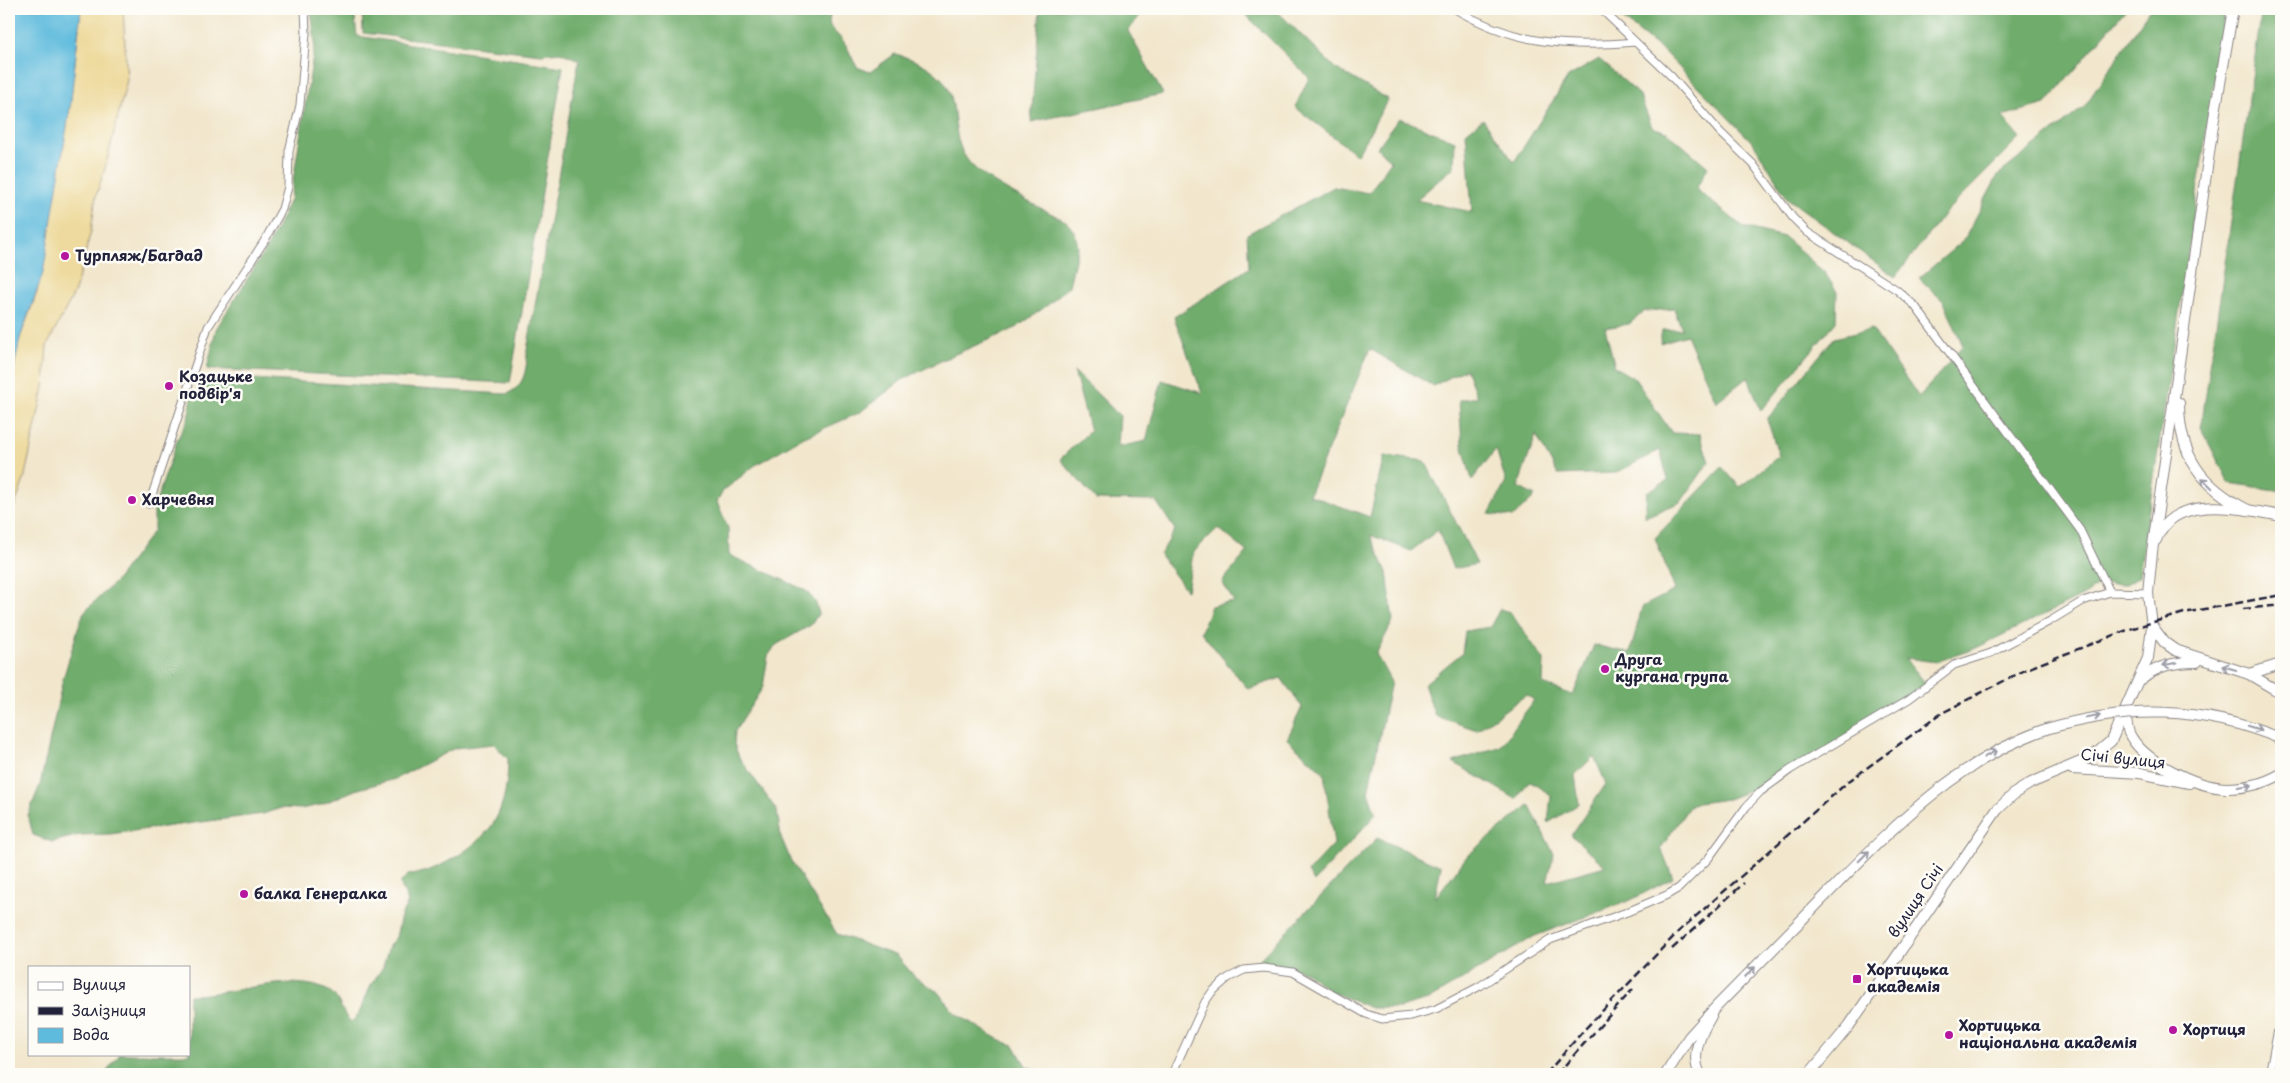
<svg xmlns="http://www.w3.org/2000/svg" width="2290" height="1083" font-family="'Playpen Sans',sans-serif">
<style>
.forest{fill:#6fac6c;stroke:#486754}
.sand{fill:#eeda9e;stroke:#887e6c}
.water{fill:#5fbbdd;stroke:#406e8c}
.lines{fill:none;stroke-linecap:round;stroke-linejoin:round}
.street-casing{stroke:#8a8484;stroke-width:9}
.secondary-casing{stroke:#8a8484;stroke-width:12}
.primary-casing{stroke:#8a8484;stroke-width:12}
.street{stroke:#fff;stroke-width:7}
.secondary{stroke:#fff;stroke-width:10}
.primary{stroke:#fff;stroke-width:10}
.rail{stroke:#22223b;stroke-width:2.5;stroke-dasharray:8 4;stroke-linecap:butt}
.primary-bridge-casing{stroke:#8a8484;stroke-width:12;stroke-linecap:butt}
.primary-bridge{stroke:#fff;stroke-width:10}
.oneway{stroke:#9c9ca7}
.poi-dot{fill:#b5179e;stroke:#fdfcf7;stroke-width:2}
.labels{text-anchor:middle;stroke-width:5;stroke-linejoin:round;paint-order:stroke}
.poi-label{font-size:15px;font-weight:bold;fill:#22223b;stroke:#fdfcf7;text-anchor:start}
.street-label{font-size:15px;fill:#22223b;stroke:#fdfcf7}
</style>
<rect width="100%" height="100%" fill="#fdfcf7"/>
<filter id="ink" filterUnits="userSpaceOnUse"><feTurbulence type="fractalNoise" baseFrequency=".02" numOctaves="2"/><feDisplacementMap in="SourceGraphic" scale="10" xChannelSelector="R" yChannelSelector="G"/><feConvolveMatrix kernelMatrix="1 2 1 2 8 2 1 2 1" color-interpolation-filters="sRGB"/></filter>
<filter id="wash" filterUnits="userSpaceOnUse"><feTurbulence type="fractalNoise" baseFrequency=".0096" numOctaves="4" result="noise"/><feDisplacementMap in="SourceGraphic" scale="20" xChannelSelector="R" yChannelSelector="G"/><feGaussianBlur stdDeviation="1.12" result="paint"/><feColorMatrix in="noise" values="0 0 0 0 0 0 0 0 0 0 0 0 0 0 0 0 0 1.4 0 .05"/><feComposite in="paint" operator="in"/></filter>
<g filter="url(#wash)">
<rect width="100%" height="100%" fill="#f2e7cd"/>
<g class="forest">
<polygon points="311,9 354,9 357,36 563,67 510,383 207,369 216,329 268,246 290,200 315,43"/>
<path d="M362,9H832C825,30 833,28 844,42C849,49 852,59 857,67L870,72L895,54C916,59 945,72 951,96C957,119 953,142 969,162C987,184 1041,207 1067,222L1075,233L1078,247L1069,286L1049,304L1016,328L951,356L902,380L859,413L800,439L754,466L723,491L717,502L728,528L729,555L805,590L815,601L819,613L811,625L776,645L768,656L763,687L735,731L734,744L739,757L777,811L781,837L791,861L837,934L897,956L915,977L937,991L955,1013L1001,1041L1014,1045L1026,1066L1050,1074H105L120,1054H189V995C229,996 292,971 329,991C340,997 341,1014 351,1022L358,1015L371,985L383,967L389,946L396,937L401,916L408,902L400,883L408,875C434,874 480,846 494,822C505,804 508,779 508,759L494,744L455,748L395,779L355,790L320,805L301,809L281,808L263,814L110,834L80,835L52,842L33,835L28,815L40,785L63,679L80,622L84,612L116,581L154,530V508L178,438L188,419L192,397L207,382L217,377L506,394C525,387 527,369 527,350L579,60L560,52L541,54L363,33Z"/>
<polygon points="1040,9 1145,9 1128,31 1163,94 1031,122"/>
<polygon points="1240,9 1275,9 1335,68 1388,99 1357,155 1295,107 1309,78"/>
<polygon points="1610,9 2126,9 2046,104 2002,116 2020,138 1946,212 1895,277 1787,198 1754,144 1663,51"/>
<polygon points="2150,9 2225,9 2139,576 2125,585 2101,583 2086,594 1974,649 1936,662 1905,658 1927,685 1775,781 1728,799 1691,804 1661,848 1673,878 1631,900 1535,936 1428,1000 1400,1008 1371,1008 1331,992 1304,971 1259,960 1377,838 1441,866 1435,898 1468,855 1529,805 1554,854 1547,882 1605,866 1571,835 1606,784 1594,756 1575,775 1579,804 1548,823 1551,795 1529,781 1516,799 1453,762 1501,746 1534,700 1526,695 1477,730 1435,716 1424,684 1462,653 1465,631 1490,627 1500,609 1510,612 1544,660 1543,684 1573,695 1594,645 1630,653 1642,607 1675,590 1655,538 1722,467 1740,487 1779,456 1767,419 1834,338 1872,329 1919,397 1963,346 1944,302 1919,278 1964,240 1998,175 2084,107"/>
<polygon points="2262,9 2281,9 2281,491 2229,483 2201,428"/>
<polygon points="1599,59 1639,94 1652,127 1667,132 1708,167 1696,189 1743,227 1784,237 1825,273 1837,292 1836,322 1761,411 1748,377 1716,402 1687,335 1660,343 1662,330 1682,329 1674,309 1645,311 1629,324 1605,328 1615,367 1635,379 1672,433 1700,434 1709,462 1681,502 1645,517 1647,492 1668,480 1660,450 1616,473 1558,475 1536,435 1518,487 1535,496 1513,517 1489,514 1506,482 1496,449 1472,480 1462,444 1459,400 1477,397 1466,369 1433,386 1370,349 1309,495 1370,517 1384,456 1425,461 1477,564 1453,569 1438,530 1411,551 1370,535 1387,572 1393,621 1376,654 1391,682 1368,792 1376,814 1314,882 1308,872 1334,844 1324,773 1287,739 1302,707 1281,678 1248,689 1201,632 1211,606 1234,602 1222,582 1247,552 1218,528 1193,553 1187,591 1160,555 1175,530 1156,501 1096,500 1060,459 1090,431 1074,371 1120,416 1118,447 1146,441 1162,380 1202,393 1174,317 1249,268 1247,234 1334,187 1369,193 1391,161 1377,148 1399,118 1455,141 1454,167 1416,200 1472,212 1466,133 1483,119 1514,162 1568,77"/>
</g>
<polygon class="sand" points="81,9 123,9 127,80 105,168 96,196 91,231 75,291 47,346 44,387 24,480 9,521 9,393 20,338 37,293 48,238 70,108"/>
<polygon class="water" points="9,9 81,9 70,108 43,273 20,338 9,393"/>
</g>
<g filter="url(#ink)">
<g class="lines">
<defs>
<g id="street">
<path d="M1455,9C1514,44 1567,48 1635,42"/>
<polyline points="1601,9 1671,76 1720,132 1753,164 1793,218 1807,232 1897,290 1915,306 2080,530 2110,592"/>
<polyline points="149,504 208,327 265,240 282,209 288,187 289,151 300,105 306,33 305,9"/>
<polyline points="1172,1074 1205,1002 1212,992 1228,978 1244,970 1264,968 1293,972 1366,1014 1382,1019 1411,1016 1436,1009 1480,986 1550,940 1627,912 1667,895 1679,888 1708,859 1746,807 1760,792 1790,770 1909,699 1954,665 1991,653 2050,621 2083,601 2110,592 2148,593"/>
<polyline points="2269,1074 2281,1015"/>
</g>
<g id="secondary">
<path d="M2179,403C2179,456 2202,487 2248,510"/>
<path d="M2156,540C2173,492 2244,509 2281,516"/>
<polyline points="2152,626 2165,643 2175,650 2249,674 2281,693"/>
<polyline points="2249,674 2281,664"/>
<path d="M2141,679C2158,665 2175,662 2197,662"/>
<path d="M2126,710C2126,718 2126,725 2129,733C2142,761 2196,787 2226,788C2246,788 2264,784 2281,774"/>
<polyline points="2072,769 2140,773 2189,783"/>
<path d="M1700,1074C1690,1055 1701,1033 1711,1016"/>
<polyline points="1809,1074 1849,1026 1997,810 2015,793 2031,783 2092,757 2111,741 2148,658 2152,626 2148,593 2152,552 2214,118 2233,9"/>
</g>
<path id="primary" d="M1666,1074L1689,1037L1716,1007C1756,966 1796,926 1836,885C1899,821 1960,760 2046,729"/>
</defs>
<use href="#street" class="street-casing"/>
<use href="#secondary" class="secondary-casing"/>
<use href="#primary" class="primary-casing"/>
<use href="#street" class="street"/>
<use href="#secondary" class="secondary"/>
<use href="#primary" class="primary"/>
<g class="rail">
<polyline points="2243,609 2281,605"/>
<polyline points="1672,949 1744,883"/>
<polyline points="1546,1074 1584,1030 1678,932 1849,781 1942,713 2029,668 2130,629 2184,613 2281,595"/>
<polyline points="1557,1074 1633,989"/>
</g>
<defs>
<path id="primary-bridge" d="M2046,729C2128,705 2202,706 2281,739"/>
</defs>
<use href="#primary-bridge" class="primary-bridge-casing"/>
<use href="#primary-bridge" class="primary-bridge"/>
</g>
<defs><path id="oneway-shaft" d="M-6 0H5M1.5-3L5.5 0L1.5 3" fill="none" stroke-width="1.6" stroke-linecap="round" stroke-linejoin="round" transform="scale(1.25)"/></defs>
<g class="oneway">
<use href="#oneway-shaft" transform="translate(2207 483) rotate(-135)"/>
<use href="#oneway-shaft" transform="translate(2170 664) rotate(168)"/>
<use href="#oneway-shaft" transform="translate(2229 668) rotate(-164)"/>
<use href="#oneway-shaft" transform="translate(2093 717) rotate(-10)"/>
<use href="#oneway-shaft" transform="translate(2254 728) rotate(17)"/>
<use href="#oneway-shaft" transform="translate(1990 754) rotate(-29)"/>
<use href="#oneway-shaft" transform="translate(2245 786) rotate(-7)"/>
<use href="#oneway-shaft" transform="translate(1864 856) rotate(-45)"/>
<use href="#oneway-shaft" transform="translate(1750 972) rotate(-45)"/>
</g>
</g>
<g class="poi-dot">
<circle cx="65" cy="256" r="5"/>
<circle cx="169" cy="386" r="5"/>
<circle cx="132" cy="500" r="5"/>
<circle cx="1605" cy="669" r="5"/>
<circle cx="244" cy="894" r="5"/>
<rect x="1852" y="974" width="10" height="10" rx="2.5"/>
<circle cx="2173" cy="1030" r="5"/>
<circle cx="1949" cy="1035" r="5"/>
</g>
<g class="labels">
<g class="poi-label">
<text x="75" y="261">Турпляж/Багдад</text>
<text x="179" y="382">Козацьке<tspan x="179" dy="17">подвір'я</tspan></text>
<text x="142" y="505">Харчевня</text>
<text x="1615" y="665">Друга<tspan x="1615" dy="17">кургана група</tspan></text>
<text x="254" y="899">балка Генералка</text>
<text x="1867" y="975">Хортицька<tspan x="1867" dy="17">академія</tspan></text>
<text x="1959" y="1031">Хортицька<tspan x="1959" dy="17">національна академія</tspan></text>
<text x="2183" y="1035">Хортиця</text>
</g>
<g class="street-label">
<text transform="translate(2123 759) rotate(6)" y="5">Січі вулиця</text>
<text transform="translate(1916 901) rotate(-56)" y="5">вулиця Січі</text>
</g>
</g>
<rect width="2290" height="1083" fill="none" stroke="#fdfcf7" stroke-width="30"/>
<rect x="28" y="966" width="162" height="90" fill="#fdfcf7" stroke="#a5a5ac"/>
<rect x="38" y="982" width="25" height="8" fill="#ffffff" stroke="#a5a5ac"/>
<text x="72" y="990" font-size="15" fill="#22223b">Вулиця</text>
<rect x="38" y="1007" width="25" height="8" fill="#22223b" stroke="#a5a5ac"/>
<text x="72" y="1016" font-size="15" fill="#22223b">Залізниця</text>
<rect x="38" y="1028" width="25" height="15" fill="#5fbbdd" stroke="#a5a5ac"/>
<text x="72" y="1040" font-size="15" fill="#22223b">Вода</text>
</svg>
